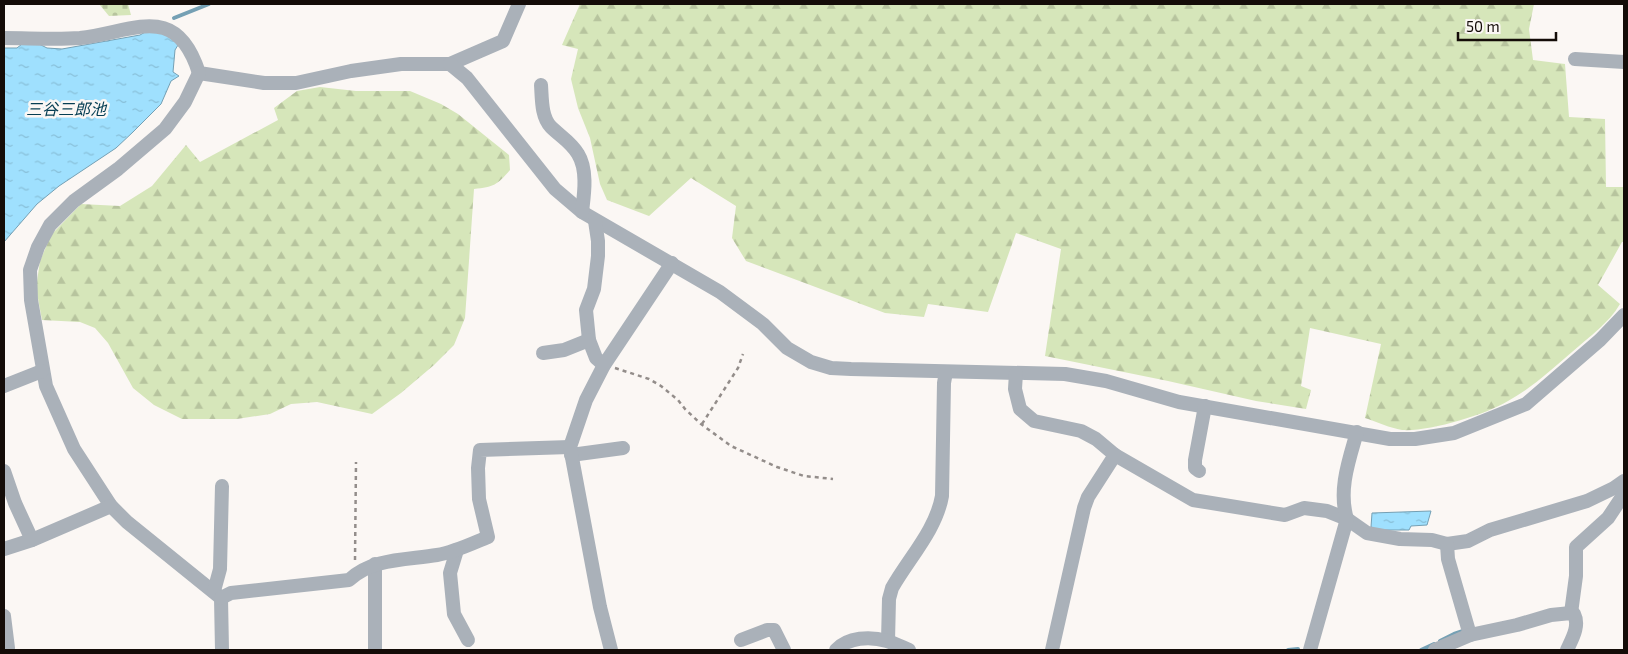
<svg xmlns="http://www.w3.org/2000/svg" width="1628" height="654" font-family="'Exo 2','Noto Sans JP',sans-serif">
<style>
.forest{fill:url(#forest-firs)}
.cemetery{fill:url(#cemetery-stones)}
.water{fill:url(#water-ripples);stroke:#75a0b4}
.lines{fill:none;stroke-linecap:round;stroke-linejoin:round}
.stream{stroke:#75a0b4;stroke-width:4}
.path{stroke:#938d8a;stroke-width:2.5;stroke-dasharray:4 4;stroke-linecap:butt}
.minor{stroke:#aab1b9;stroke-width:14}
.labels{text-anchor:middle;stroke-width:5;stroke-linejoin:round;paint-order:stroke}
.water-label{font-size:16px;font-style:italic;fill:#053e53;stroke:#fbf7f4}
</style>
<defs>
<pattern id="forest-firs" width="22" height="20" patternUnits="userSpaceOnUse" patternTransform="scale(1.25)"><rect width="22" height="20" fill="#d6e6ba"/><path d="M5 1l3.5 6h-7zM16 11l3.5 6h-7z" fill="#b7c49e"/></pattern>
<pattern id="cemetery-stones" width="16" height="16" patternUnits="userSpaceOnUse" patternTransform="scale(1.25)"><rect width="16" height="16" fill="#d6e6ba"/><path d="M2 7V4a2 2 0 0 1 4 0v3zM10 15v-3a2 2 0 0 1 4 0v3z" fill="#b7c49e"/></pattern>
<pattern id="water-ripples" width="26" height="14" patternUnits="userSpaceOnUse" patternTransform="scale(1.25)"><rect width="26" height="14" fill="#9fe0fe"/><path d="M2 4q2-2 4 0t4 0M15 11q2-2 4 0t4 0" fill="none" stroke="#88bfd8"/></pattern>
</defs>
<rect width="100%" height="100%" fill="#fbf7f4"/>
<g class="forest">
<path d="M580,4H1534L1529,29L1533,60L1565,64L1569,117L1605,119L1606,187H1624V242H1622L1598,285L1620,304C1609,323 1589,337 1572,352C1552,369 1532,388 1508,401C1485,415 1428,432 1402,430C1390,428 1377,422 1365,418L1381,344L1310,328L1301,386L1311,390L1306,409L1256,401L1168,381L1045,356L1061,249L1016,233L988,312L928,304L924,317L885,313L746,261L732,238L736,206L691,178L649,216L607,200L600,184L590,138L578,108L571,79L578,49L562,45Z"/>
<path d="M320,87L356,91H410L441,104L458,114L509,155L510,170C497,185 494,187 474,189L465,318L454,345L434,365L401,393L372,414L317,402L291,404L270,414L237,419H182L154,405L133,388L108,343L95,328L80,322L42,320L36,288L40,261L51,235L81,204L120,206L152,186L186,145L200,162L278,120L274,108L297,91Z"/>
</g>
<polygon class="cemetery" points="99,4 128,4 131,15 109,16"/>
<g class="water">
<polygon points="154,27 164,31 178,45 175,50 173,72 179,76 171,81 161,104 133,132 116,148 59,186 37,204 4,242 4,48 17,48 22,44 39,44 47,48 62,49 140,35"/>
<polygon points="1431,511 1427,525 1411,526 1409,530 1376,530 1371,527 1372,513"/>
</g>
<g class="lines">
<g class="stream">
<polyline points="174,18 209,4"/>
<polyline points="1440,641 1454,634 1463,631"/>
<polyline points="1288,650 1298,649"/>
<polyline points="1421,650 1434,644"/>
</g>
<g class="path">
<polyline points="615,368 649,379 661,386 678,400 685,409 701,424 731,446 777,467 804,476 833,479"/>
<polyline points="702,424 738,368 743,354"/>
<polyline points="355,560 356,462"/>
</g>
<g class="minor">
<path d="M4,38C29,38 55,40 80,38C134,32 176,1 199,73L264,83H296L351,71L401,64H450L503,41L519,4"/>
<polyline points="1575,59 1624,62"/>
<polyline points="450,64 467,78 555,189 582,212 720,292 763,324 787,348 811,362 831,368 851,369 1065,374 1106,381 1179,402 1390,439 1415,439 1454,433 1526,404 1600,340 1624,315"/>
<polyline points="199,73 185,102 165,129 118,169 74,201 50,225 38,247 30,270 31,300 46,386 74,449 111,506 127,522 221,598 222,650"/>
<path d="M541,85C542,98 541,117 551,127C560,136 571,142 578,154C588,170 584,195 582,212"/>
<polyline points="595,221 598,241 598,256 594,289 586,310 589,340 596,358 604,365"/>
<polyline points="543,353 564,350 589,340"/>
<polyline points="1016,373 1015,389 1020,409 1034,421 1081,431 1096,439 1115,455 1193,500 1285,515 1304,508 1327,511 1347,519 1367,533 1400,539 1432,540 1447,544 1468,541 1490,530 1587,501 1614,488 1624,481"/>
<polyline points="4,386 42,371"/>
<polyline points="571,455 623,448"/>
<polyline points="4,471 15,503 32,540"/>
<polyline points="1199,471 1195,468 1195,460 1205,406"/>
<polyline points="1447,544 1448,559 1470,635"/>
<polyline points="4,549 32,540 111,506"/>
<polyline points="457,550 450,573 454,614 468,640"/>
<polyline points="375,564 375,650"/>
<polyline points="214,591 220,569 222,486"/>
<path d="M221,598L231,593L349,580C372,558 407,560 437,555C455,552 471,544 488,537L479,499L478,468L480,450L570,447"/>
<polyline points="1571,613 1576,576 1576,547 1608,518 1624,494"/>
<polyline points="4,616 8,648 7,650"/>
<polyline points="741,640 767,630 774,630 784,650"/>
<path d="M888,641L889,599L892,588C909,558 936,530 942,496L944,383L946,372"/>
<polyline points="611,650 600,607 570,447 586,400 604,365 672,263"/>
<path d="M836,650C848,637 870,636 887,641C894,643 902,647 909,650"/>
<polyline points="1052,650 1084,508 1088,497 1115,455"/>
<path d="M1310,650L1347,519C1338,490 1349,460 1357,432"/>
<path d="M1435,650L1470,635L1517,625L1551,615L1571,613L1574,614C1580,626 1572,639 1567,650"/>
</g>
</g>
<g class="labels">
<g class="water-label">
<text x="66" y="115">三谷三郎池</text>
</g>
</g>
<rect width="1628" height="654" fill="none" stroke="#140c08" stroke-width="10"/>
<path d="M1458 32v8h98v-8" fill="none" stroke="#140c08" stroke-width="2.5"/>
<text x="1466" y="32" font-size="15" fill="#140c08" stroke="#fbf7f4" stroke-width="4" paint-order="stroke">50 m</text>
</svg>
